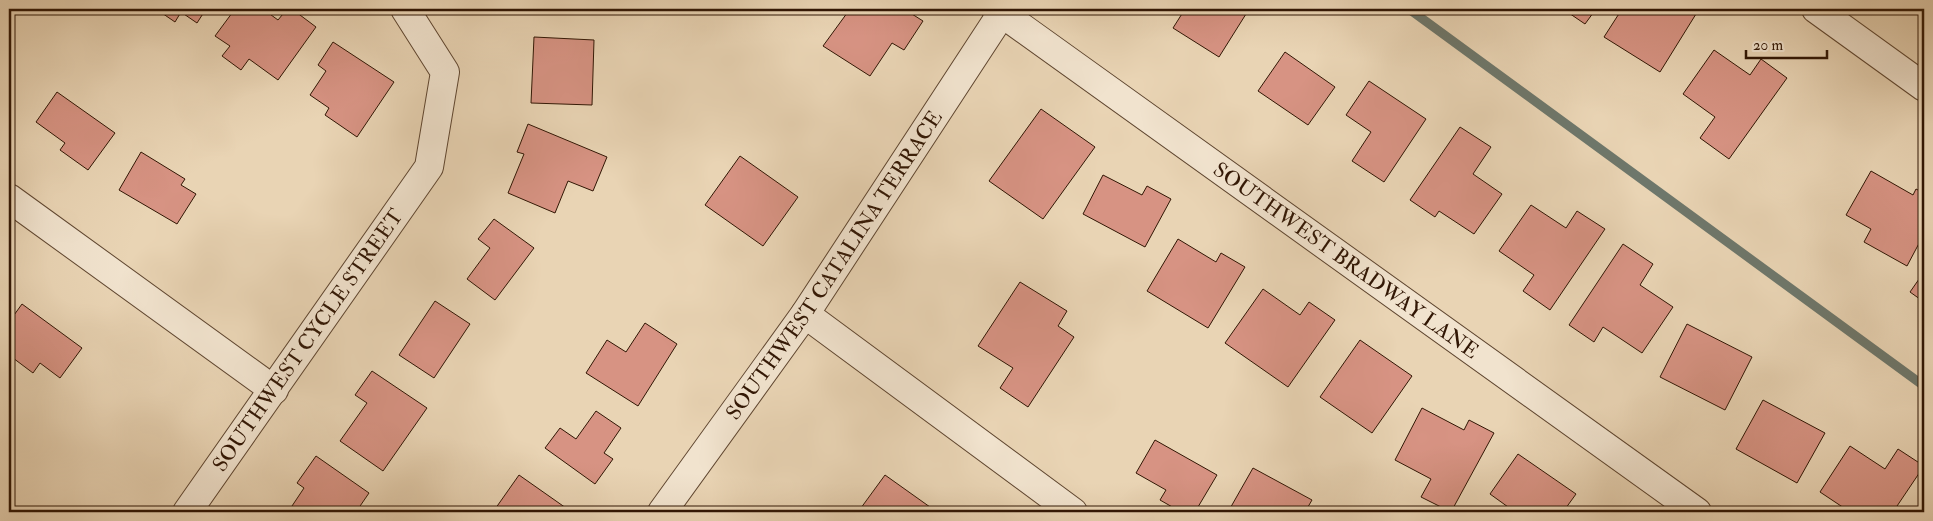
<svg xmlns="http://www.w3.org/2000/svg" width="1933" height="521" font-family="'IM FELL Double Pica',serif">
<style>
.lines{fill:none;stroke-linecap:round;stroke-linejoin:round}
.stream{stroke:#6e776b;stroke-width:9}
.building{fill:#d79383;stroke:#311604}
.minor-casing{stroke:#5f4630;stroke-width:30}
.minor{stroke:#f1e3ce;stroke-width:28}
.labels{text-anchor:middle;stroke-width:5;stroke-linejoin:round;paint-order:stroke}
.street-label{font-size:21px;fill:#311604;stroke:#f1e3ce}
</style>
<rect width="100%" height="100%" fill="#e9d4b4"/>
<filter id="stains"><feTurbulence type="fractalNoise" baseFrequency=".004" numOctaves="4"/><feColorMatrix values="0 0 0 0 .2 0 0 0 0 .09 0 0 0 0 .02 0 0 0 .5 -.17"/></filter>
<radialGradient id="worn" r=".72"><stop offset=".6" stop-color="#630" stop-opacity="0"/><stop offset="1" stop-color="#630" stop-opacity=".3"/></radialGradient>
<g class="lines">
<polyline class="stream" points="1409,9 1924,386"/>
</g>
<g class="building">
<polygon points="9,9 15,9 9,18"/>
<polygon points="156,9 206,9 197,23 181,12 175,22"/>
<polygon points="235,9 263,9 278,20 287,9 292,9 316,27 278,80 249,59 241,70 222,56 230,46 215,36"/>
<polygon points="850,9 904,9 923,21 904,50 892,43 870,76 823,46"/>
<polygon points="1185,9 1238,9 1246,14 1219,57 1173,28"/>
<polygon points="1563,9 1596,9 1585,24"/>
<polygon points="1622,9 1687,9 1696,14 1660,72 1604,37"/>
<polygon points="534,37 594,40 592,105 531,103"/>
<polygon points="333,42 394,82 357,137 325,115 329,108 310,95 326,71 318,65"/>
<polygon points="1714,50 1750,75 1761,59 1787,78 1729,159 1700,138 1715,117 1683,94"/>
<polygon points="1285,52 1335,87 1308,125 1258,91"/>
<polygon points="1369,81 1426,119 1384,182 1352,161 1371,132 1346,115"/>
<polygon points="57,92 115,133 88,170 60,150 65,143 36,122"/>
<polygon points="1041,109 1095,147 1043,219 989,181"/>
<polygon points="528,124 607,157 593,191 568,181 555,213 508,193 524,154 517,152"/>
<polygon points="1460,127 1491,147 1473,174 1502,194 1474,234 1439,211 1435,217 1410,200"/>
<polygon points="141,152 185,179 181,185 196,194 177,224 119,190"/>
<polygon points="740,156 798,197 763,246 705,205"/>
<polygon points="1871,171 1913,195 1916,189 1924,193 1924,234 1907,266 1864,242 1871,229 1846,215"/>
<polygon points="1103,175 1142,195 1147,186 1171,199 1145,247 1083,214"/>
<polygon points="1531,205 1566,228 1577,211 1605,229 1550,310 1523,291 1534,275 1499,251"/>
<polygon points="494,219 534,248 495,300 467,279 490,248 478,239"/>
<polygon points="1178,239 1216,262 1221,253 1245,267 1208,328 1147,291"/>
<polygon points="1623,244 1653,264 1640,285 1673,307 1642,353 1603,327 1594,342 1569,325"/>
<polygon points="1924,272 1924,302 1910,292"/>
<polygon points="1020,282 1067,311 1058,326 1074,337 1028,407 1000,388 1013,368 978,346"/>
<polygon points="1263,289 1300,315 1309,302 1335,320 1288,387 1225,343"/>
<polygon points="435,301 470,324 434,378 399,355"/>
<polygon points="22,304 82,348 60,378 40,363 33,373 9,355 9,322"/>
<polygon points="645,323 677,344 638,406 586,373 607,340 626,352"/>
<polygon points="1687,324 1752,357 1725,410 1660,377"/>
<polygon points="1360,340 1412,376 1372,433 1320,397"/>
<polygon points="372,371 427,408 383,471 340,441 367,403 355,395"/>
<polygon points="1763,400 1825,433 1797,483 1736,449"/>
<polygon points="1422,408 1464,430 1469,420 1494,433 1451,512 1421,497 1431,479 1395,460"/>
<polygon points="596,411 621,428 604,453 613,459 595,484 545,448 560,428 576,439"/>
<polygon points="1155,440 1217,475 1195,512 1181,512 1160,500 1166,490 1136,473"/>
<polygon points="1850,446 1885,469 1898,449 1924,466 1893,512 1850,512 1820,492"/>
<polygon points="1518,454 1576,494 1563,512 1515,512 1490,494"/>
<polygon points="316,456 369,493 356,512 288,512 304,488 297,483"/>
<polygon points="1253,468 1312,500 1305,512 1228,512"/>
<polygon points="519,475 566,508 563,512 493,512"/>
<polygon points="885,475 937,512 858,512"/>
</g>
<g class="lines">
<defs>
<g id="minor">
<path id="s1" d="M996,9L1697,512"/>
<polyline points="1816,9 1924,87"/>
<polyline points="9,198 274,390"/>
<polyline points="805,314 1073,512"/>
<path id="s2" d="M187,512L429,167L445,72L405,9"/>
<path id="s3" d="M662,512L805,314L1002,13"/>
</g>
</defs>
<use href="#minor" class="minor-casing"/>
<use href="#minor" class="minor"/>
</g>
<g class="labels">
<g class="street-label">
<text dy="7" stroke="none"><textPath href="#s1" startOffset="431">SOUTHWEST BRADWAY LANE</textPath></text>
<text dy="7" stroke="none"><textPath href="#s3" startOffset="301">SOUTHWEST CATALINA TERRACE</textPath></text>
<text dy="7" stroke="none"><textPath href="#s2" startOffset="210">SOUTHWEST CYCLE STREET</textPath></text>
</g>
</g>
<rect width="1933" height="521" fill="none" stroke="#e9d4b4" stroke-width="30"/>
<rect x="10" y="10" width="1913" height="501" fill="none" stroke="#311604" stroke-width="2.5"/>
<rect x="15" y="15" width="1903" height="491" fill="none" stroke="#311604"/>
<path d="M1746 50v8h81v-8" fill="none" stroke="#311604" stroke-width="2.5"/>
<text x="1753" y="50" font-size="15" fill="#311604" stroke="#f1e3ce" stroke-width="4" paint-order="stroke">20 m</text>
<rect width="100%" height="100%" filter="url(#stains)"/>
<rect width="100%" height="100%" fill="url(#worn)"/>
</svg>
